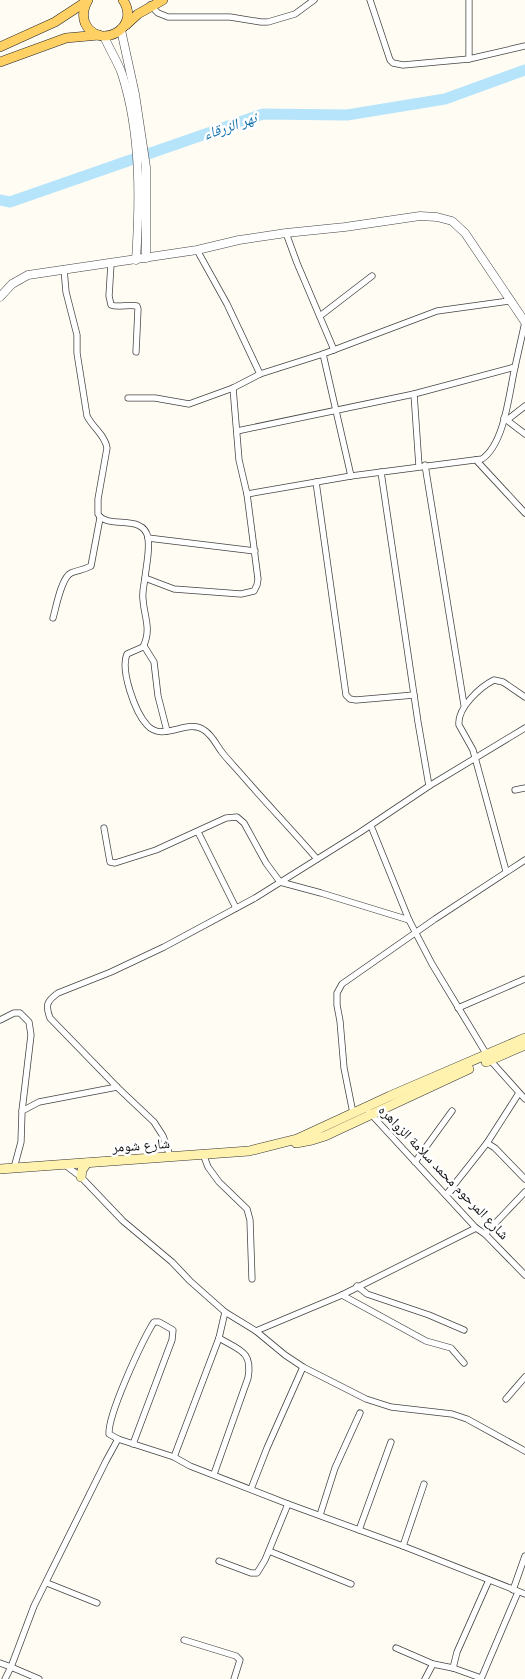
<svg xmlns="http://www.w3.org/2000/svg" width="525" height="1679" font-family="'Noto Serif','Noto Naskh Arabic',serif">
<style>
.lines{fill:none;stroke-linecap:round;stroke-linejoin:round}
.river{stroke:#b6e4fa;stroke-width:11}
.minor-casing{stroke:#444;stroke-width:7}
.tertiary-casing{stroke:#444;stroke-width:9}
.secondary-casing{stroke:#333;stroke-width:10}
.primary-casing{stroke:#222;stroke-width:10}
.minor{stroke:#fff;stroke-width:5.5}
.tertiary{stroke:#fff;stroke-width:8}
.secondary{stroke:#fff2af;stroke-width:9}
.primary{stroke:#ffd164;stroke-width:9}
.labels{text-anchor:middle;stroke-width:5;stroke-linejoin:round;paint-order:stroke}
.street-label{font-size:14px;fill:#111;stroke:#fff}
.water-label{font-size:15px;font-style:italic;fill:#1171ac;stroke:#fff}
</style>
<rect width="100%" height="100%" fill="#fffcf4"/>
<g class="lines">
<polyline class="river" points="0,200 10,202 263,114 347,115 445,99 525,70"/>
<defs>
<g id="minor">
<polyline points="370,0 390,60 393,63 403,65 469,59 525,46"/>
<polyline points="469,0 469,59"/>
<polyline points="150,5 158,13 168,17 230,17 261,22 268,22 295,14 314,0"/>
<polyline points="286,233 297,263 334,350"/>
<polyline points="197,250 227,304 260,374"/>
<path d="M111,264L109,296L111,305C119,308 128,304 137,306L138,309L136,352"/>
<path d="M64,269L66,292L77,335V353L87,416C93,428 105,435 107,448L98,499V514C107,530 144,513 148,538C150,551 146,566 145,578L174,589L241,594L254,591L257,585L258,579L247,494"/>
<path d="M509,301L437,311L323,354L351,476L482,459C505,443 509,393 515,367"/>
<polyline points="320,316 372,276"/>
<polyline points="233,388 239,460 247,494 351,476"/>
<polyline points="414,394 419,466"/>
<polyline points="128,398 155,398 189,404 233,388 260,374 323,354"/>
<polyline points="504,418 525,434"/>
<polyline points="507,420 525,406"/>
<polyline points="237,431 414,394 515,367 525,322"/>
<polyline points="476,460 525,513"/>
<polyline points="425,465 464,705"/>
<polyline points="381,472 418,722 429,786"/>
<polyline points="316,482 346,695 350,699 356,700 414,695"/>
<polyline points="148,538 255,551"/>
<path d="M145,578C144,585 142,592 143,599C144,617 152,629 143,647L127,654C120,670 135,712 147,725C163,743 187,718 204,730C212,735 216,744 221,751C227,759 234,766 241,774C266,803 292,830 317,859"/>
<path d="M53,618C56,608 61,578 71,573C78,570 84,570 91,566L100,518"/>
<polyline points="144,646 154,662 158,696 167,731"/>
<polyline points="515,790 525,788"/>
<polyline points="371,826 409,920 432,964 490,1060 525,1099"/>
<polyline points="104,828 110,862 115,863 156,850 226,818 237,817 244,823 266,863 280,882 321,893 409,920"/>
<polyline points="198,832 236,908"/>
<path d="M506,871L473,750L459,725C457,708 480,687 494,680L503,682L525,697"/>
<polyline points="458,1008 525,979"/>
<polyline points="0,1020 14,1013 20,1013 29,1022 31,1035 22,1111"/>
<polyline points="369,1112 476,1228 485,1234 525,1275"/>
<polyline points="353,1113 344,1068 340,1021 337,1005 337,993 342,984 435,919 525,860"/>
<polyline points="487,1143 519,1093"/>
<polyline points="203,1154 208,1167 219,1182 247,1209 250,1220 252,1279"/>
<path d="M170,1156L163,1136L154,1122L117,1087L50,1018C45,1005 47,1001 58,993L111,972L164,947L255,898L359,833L429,786L525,728"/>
<polyline points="415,1162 452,1111"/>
<polyline points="65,1165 81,1177 123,1221 172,1262 190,1281 225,1312 219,1338 174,1457 190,1466 288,1504 403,1546 525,1594"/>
<polyline points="14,1168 21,1142 22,1111 39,1102 117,1087"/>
<polyline points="446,1195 487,1143 495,1148 525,1179"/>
<polyline points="485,1234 525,1192"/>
<polyline points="357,1286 367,1294 429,1315 464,1330"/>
<polyline points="342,1295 426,1341 451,1348 464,1363"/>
<polyline points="225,1312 256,1331 285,1355 303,1367 366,1399 391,1407 452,1414 467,1419 525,1451"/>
<polyline points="256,1331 342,1295 476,1228"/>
<polyline points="506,1399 525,1377"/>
<path d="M118,1439L109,1434C108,1414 141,1344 152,1325L154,1322H159L173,1330L172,1340L133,1444"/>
<path d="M214,1474L248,1378C253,1351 239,1350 219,1338"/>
<polyline points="251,1489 267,1448 303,1367"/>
<polyline points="320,1515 335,1468 360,1413"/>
<polyline points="359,1530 391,1442"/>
<polyline points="403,1546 424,1484"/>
<polyline points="269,1551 351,1584"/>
<polyline points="219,1561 251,1573 257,1573 265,1560 288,1504"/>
<polyline points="47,1583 97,1603"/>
<polyline points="513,1590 525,1556"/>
<polyline points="184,1640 236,1656 240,1660 234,1679"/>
<polyline points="396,1648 433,1664 453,1668 481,1678"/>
<polyline points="0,1663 11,1667 5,1679"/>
<polyline points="453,1668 457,1652 489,1580"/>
<polyline points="39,1679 11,1667 34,1606 106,1461 118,1439 174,1457"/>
<polyline points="425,1679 433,1664"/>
<polyline points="481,1679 518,1592"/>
</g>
<g id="tertiary">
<polyline points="121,30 135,94 146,167 146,258"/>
<path d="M104,36C109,49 117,60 122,74C141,133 140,199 136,260"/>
<polyline points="0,297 12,284 28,275 197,250 239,240 286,233 345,227 420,216 437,217 452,221 465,233 525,322"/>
</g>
<g id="secondary">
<polyline points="486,1062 525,1045"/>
<polyline points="296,1143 312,1140 325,1136 469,1069"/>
<polyline points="0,1169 249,1151 297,1139 390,1096 525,1038"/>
<polyline points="81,1177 82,1170 87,1163"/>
</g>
<g id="primary">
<path d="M88,0C84,7 82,15 85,23C98,51 142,29 123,0"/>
<polyline points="126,25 138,14 163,0"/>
<polyline points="0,47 55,22 87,1"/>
<polyline points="0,62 66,38 99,35"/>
</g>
</defs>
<use href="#minor" class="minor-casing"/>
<use href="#tertiary" class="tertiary-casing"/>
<use href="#secondary" class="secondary-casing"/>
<use href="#primary" class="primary-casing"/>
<use href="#minor" class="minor"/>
<use href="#tertiary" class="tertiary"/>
<use href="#secondary" class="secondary"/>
<use href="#primary" class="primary"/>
</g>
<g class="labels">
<g class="street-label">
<text transform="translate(141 1145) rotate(-4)" y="5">شارع شومر</text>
<text transform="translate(444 1172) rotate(46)" y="5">شارع المرحوم محمد سلامة الزواهره</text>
</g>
<g class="water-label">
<text transform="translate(230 126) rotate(-19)" y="5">نهر الزرقاء</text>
</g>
</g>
</svg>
